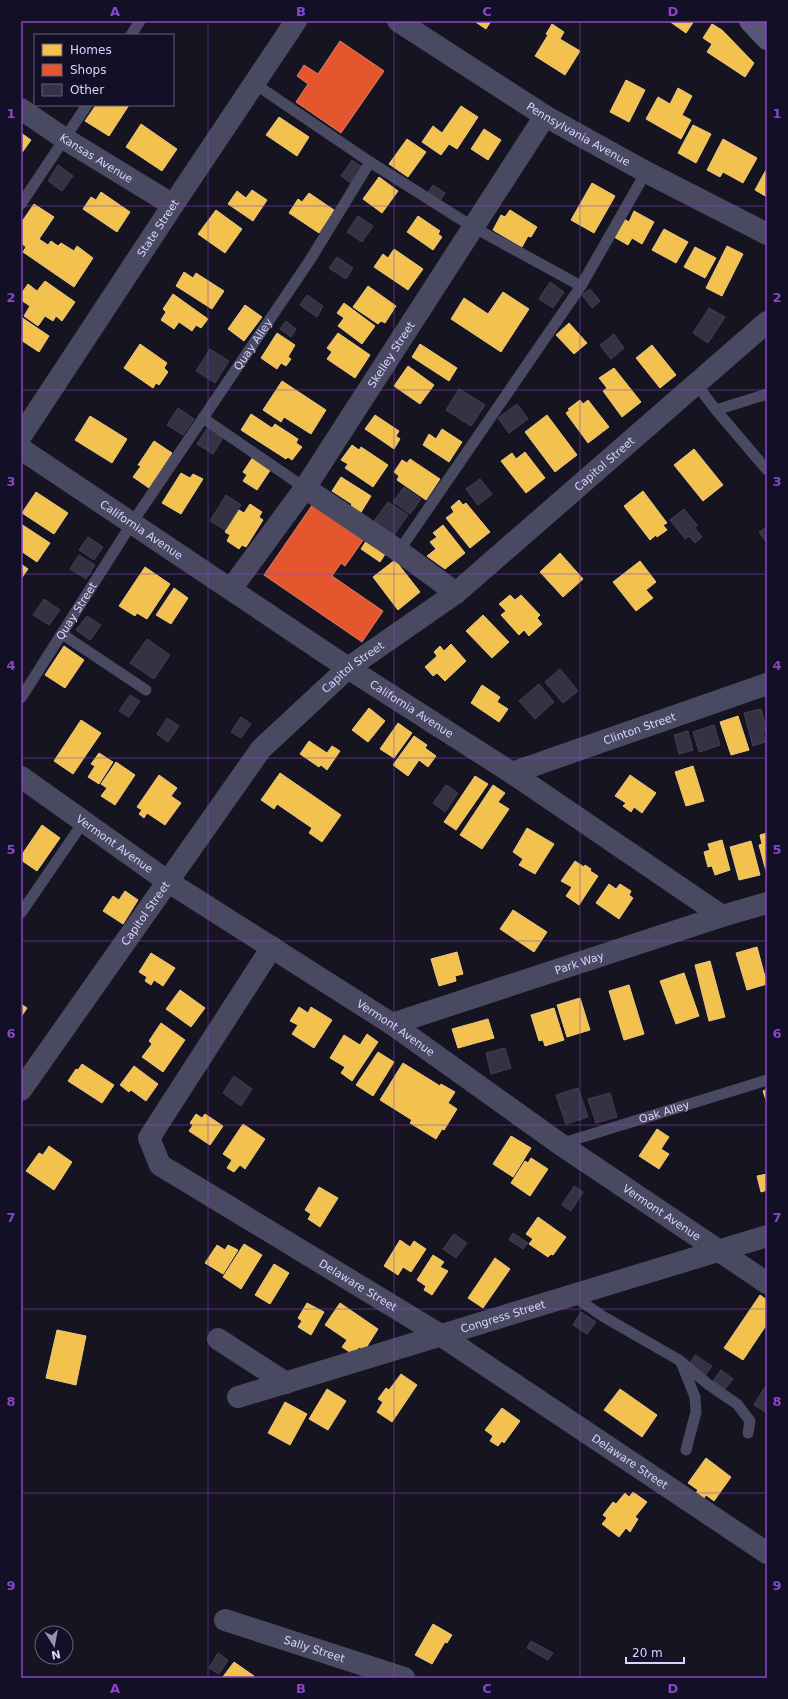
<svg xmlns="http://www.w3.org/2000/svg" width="788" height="1699" font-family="'DejaVu Sans',sans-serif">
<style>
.homes{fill:#f2c14e;stroke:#eac783}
.shops{fill:#e4572e;stroke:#e17c6d}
.building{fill:#343243;stroke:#433f54}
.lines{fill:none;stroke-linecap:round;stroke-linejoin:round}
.lane{stroke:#4a4962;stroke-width:11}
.street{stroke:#4a4962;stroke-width:22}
.secondary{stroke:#575674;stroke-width:22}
.grid{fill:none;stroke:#8945c9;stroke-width:1;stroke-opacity:0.55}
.labels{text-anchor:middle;stroke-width:4;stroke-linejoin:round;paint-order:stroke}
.street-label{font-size:11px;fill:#d9d4ff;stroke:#130f26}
.neatline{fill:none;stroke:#8945c9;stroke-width:1.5}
.grid-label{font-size:13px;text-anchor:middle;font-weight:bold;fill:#8945c9}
</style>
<rect width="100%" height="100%" fill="#161421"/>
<g class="homes">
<polygon points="474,21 491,21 486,29"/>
<polygon points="669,21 694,21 686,33"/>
<polygon points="552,24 564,32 560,39 580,51 565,75 535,56 548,35 546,34"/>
<polygon points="712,24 722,30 754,63 745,77 707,52 712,44 703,38"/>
<polygon points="626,80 645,90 629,122 610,112"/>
<polygon points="678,88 692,96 682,115 691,120 681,139 646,119 658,97 670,104"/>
<polygon points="96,105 129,105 109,136 85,121"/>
<polygon points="461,106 478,117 457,149 449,144 441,155 422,142 433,126 442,133"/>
<polygon points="279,117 309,137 297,156 266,135"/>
<polygon points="141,124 177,149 162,171 126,147"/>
<polygon points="693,125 711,134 696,163 678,153"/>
<polygon points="484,129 501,140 488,160 471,149"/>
<polygon points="21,133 31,140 21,154"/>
<polygon points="407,139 426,152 408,177 389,164"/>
<polygon points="723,139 757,158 743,183 723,172 720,177 707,170"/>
<polygon points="767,168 767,197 755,190"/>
<polygon points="379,177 398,191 382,213 363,199"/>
<polygon points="592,183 615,196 594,233 571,220"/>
<polygon points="252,190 267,200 253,221 228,204 237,191 246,198"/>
<polygon points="101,192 130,212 117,232 83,209 91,197 96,200"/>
<polygon points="309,193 334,210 319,233 289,213 298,199 302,202"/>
<polygon points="34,204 54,217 39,239 48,245 51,241 58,246 61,243 74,251 77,246 93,258 74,287 23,252 26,247 21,243 21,223"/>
<polygon points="216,210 242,229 225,253 198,234"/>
<polygon points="510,210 537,227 531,237 528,236 522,247 493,230 501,215 505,217"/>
<polygon points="634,211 654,222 642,244 632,238 628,245 614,237 624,219 629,222"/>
<polygon points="418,216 440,231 438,234 442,237 433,250 407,232"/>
<polygon points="664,229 688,242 676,263 652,250"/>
<polygon points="727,246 743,254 722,296 706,288"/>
<polygon points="695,247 716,258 705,278 684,267"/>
<polygon points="394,249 423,269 408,290 374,267 383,254 388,258"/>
<polygon points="184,272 193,278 196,273 224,291 212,309 176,286"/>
<polygon points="45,281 75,302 62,321 56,316 53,321 45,316 38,326 24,316 30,306 21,300 21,294 28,284 37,291"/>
<polygon points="368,286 396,306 385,323 381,321 378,324 353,307"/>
<polygon points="503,292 529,309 501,352 451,319 464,298 488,314"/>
<polygon points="173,294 208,319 201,328 196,325 192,331 179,322 174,329 161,320 166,312 163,309"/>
<polygon points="344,303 375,326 362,344 338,326 344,318 337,313"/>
<polygon points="245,305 262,317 244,341 228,329"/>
<polygon points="21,317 49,336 39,352 21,340"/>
<polygon points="569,323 587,343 574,354 556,335"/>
<polygon points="277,333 295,345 288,357 291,359 286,366 281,363 277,369 261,358"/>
<polygon points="338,333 370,355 355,378 327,359 332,352 327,348"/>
<polygon points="140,344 167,363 164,368 168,372 159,385 156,383 153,388 124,368"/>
<polygon points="420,344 457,368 449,381 412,357"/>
<polygon points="652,345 676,375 660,388 636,358"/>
<polygon points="408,366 434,385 420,404 394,386"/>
<polygon points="614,368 641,402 622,417 603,391 607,388 599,378"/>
<polygon points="282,381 326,410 311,434 284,417 281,422 263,410"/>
<polygon points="580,400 583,404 588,400 609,427 588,443 566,413 570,410 568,409"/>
<polygon points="251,414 272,428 275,424 298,439 296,443 302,447 292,460 288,457 286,459 241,430"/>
<polygon points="375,415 399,431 396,436 400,439 394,449 365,429"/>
<polygon points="547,415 577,455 555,472 525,432"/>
<polygon points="90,416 127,439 112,463 75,440"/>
<polygon points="442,429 462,442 449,462 423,445 429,434 436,439"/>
<polygon points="154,441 172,453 149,488 133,477 141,466 138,465"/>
<polygon points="352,445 359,450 361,447 388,465 373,487 345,468 348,464 341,460"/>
<polygon points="694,449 723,485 703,501 674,465"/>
<polygon points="525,452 545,478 526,493 501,461 512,453 516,459"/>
<polygon points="253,457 271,469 257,490 243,481 247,475 243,472"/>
<polygon points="410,459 440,479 426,500 397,480 399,476 394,472 402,460 407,463"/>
<polygon points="181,473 190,478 193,474 203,479 181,514 162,503"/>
<polygon points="341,477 371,496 360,514 350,507 352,504 332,491"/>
<polygon points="643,491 667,523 663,525 667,530 657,537 656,535 650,540 624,506"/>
<polygon points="36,492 68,513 54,534 22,513"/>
<polygon points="459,500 463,505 466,503 490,532 470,548 446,518 454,512 451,507"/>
<polygon points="250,504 262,512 259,517 263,520 246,547 242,545 239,549 227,541 230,535 225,532 239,510 244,513"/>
<polygon points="21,524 50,543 37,562 21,551"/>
<polygon points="443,525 465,553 445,569 427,556 436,549 430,542 437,537 433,533"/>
<polygon points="370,535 389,548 380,562 361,549"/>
<polygon points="560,553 583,579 563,597 540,572"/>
<polygon points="395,560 420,592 398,610 373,577"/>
<polygon points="640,561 656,582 646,590 653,598 636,611 613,582"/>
<polygon points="21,564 28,569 21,579"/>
<polygon points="145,567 170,584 147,619 137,613 135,616 119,606"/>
<polygon points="174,588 188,598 171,624 156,615"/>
<polygon points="510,595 515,600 521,595 540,615 537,618 542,624 529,636 524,630 519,635 501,615 506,611 499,604"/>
<polygon points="483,615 509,642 492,658 466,631"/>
<polygon points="451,644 466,661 445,681 437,673 433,676 425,667 437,656 434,652 440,646 444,651"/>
<polygon points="64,646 84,660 65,688 45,675"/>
<polygon points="482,685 500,697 497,702 508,709 499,722 471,703"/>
<polygon points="369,708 385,721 368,742 352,730"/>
<polygon points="738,716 749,750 731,755 720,722"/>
<polygon points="81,720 101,733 73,774 54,761"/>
<polygon points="398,723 412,733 394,758 380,749"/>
<polygon points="414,736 427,745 425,748 436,756 428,767 419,760 408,776 393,765"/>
<polygon points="309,741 327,753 332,746 340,751 327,770 321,765 319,767 300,754"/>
<polygon points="99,753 113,762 99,784 88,777 95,766 91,764"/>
<polygon points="116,762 135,775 115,805 101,796 107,788 101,784"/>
<polygon points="693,766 704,801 686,806 675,772"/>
<polygon points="280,773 341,815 322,842 309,833 312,828 277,804 274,809 261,800"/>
<polygon points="159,775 177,788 171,796 181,803 165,825 147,813 144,818 139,814 142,810 137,807"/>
<polygon points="630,775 656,793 642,813 634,807 631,812 623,806 626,803 615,796"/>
<polygon points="475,776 488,784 456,830 444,822"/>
<polygon points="493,785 505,793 498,802 509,809 482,849 460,835"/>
<polygon points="42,825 60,838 37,871 21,860 21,856"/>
<polygon points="527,828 554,844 535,874 519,865 523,859 513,852"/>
<polygon points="767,833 767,871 766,871 759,845 762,844 760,835"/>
<polygon points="722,840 730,870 715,875 712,866 708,867 704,852 710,850 708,844"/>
<polygon points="751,841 760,875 739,880 730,847"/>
<polygon points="575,861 584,867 585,865 591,869 590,871 598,876 579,905 566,896 572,887 561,881"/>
<polygon points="609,884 616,889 620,884 631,891 629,895 633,898 619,919 596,903"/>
<polygon points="125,891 138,900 123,924 103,911 113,896 119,900"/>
<polygon points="513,910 547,932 534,952 500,929"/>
<polygon points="757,947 767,984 747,990 736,953"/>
<polygon points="457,952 463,974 455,976 456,981 439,986 431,959"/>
<polygon points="151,953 175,968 163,986 154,980 151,985 145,981 147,977 139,972"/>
<polygon points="710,961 725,1017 709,1021 695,965"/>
<polygon points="684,973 699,1016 676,1024 660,981"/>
<polygon points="629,985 644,1034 624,1040 609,991"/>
<polygon points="180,990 205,1008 191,1027 166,1009"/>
<polygon points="580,998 590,1030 567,1037 557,1005"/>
<polygon points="21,1004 27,1008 21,1017"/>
<polygon points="299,1007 308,1013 311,1007 332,1020 314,1048 292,1034 298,1025 290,1021"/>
<polygon points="554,1008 564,1040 545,1046 543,1040 539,1041 531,1015"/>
<polygon points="488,1019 494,1038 458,1048 452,1029"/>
<polygon points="161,1023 185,1040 163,1072 142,1057 152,1044 149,1041"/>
<polygon points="367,1034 378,1042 352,1081 341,1073 345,1067 330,1058 344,1035 360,1045"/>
<polygon points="378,1052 394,1062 373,1096 356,1085"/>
<polygon points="403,1063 440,1086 441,1084 455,1092 448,1103 457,1109 444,1130 442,1129 436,1139 410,1123 412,1120 380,1100"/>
<polygon points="82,1064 114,1085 102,1103 68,1081 76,1069 78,1070"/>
<polygon points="134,1066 158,1084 146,1101 131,1090 129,1092 120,1085"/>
<polygon points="767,1089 767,1103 763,1091"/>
<polygon points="196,1114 202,1118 205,1114 223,1126 210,1145 189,1131 193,1125 190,1123"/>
<polygon points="243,1124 265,1139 245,1169 240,1165 234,1172 227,1168 232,1160 223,1154"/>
<polygon points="657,1129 669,1137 661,1149 669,1154 659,1169 639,1156"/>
<polygon points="511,1136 531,1148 513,1177 493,1164"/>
<polygon points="49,1146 72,1162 54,1190 26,1171 39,1153 43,1155"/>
<polygon points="531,1158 548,1169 530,1196 511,1183 525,1161 528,1163"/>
<polygon points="767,1174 767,1190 761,1192 757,1176"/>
<polygon points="319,1187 338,1198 320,1227 308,1219 311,1214 305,1210"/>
<polygon points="538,1217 566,1237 553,1255 551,1254 548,1257 529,1244 533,1239 526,1234"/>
<polygon points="400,1240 410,1247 414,1241 426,1249 411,1272 403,1267 398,1275 384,1266"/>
<polygon points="244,1244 262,1255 241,1289 223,1277"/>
<polygon points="217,1245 225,1250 228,1245 238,1250 223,1274 205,1263"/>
<polygon points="433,1255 444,1262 440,1267 448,1271 432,1295 424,1290 426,1286 417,1280"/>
<polygon points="495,1258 510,1269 483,1308 468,1298"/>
<polygon points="274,1264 289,1273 270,1304 255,1295"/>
<polygon points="760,1295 767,1300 767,1324 743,1360 724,1348"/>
<polygon points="307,1303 324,1312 311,1335 298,1327 302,1321 298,1318"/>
<polygon points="340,1303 378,1329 364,1351 359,1347 354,1355 342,1347 347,1340 325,1325"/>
<polygon points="57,1330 86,1336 76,1385 46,1378"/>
<polygon points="401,1374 417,1385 392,1422 377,1412 383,1402 378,1399 386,1388 389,1390"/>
<polygon points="327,1389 346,1401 328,1430 309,1419"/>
<polygon points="620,1389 657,1415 642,1437 604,1410"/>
<polygon points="285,1402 307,1414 290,1445 268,1433"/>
<polygon points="502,1408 520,1421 504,1443 502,1441 498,1446 490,1441 493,1436 485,1430"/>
<polygon points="706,1458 731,1477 714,1501 706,1495 704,1498 696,1493 698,1490 688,1483"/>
<polygon points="633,1492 647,1502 635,1517 638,1519 630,1532 626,1528 619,1537 602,1524 607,1518 603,1515 613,1502 616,1504 625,1493 629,1497"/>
<polygon points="433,1624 452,1635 447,1643 445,1642 432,1664 415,1655"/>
<polygon points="234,1662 254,1676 252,1678 222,1678"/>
</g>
<g class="shops">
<polygon points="340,41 384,71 341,133 296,102 308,84 297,76 304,65 318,74"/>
<polygon points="315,501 366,536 345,566 341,563 332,576 383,611 362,642 264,575"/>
</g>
<g class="building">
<polygon points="352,160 362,167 351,183 341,176"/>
<polygon points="58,165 73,176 62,191 48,181"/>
<polygon points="433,185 445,193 440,201 428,192"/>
<polygon points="358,216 373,226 362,242 347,232"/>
<polygon points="337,257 353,268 346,279 329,268"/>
<polygon points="550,282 564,292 553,308 539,299"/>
<polygon points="590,289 600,301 592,308 582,295"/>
<polygon points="307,295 323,306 317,317 300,305"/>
<polygon points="709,308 725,317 708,343 693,333"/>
<polygon points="286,321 296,329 291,337 280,329"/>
<polygon points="614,334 624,348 611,359 600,345"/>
<polygon points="210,349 229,361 215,383 196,371"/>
<polygon points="459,389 485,405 471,426 446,410"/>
<polygon points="517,404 528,419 509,433 498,418"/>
<polygon points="178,408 194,419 183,435 167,425"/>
<polygon points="208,427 223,438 213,454 197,444"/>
<polygon points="480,479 492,494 478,505 466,489"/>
<polygon points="404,487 421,499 410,514 393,502"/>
<polygon points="226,495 241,505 225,530 210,521"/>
<polygon points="388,502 408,515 394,535 374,521"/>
<polygon points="684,509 697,525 695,528 702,537 695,543 689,536 685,539 670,520"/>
<polygon points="767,527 767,543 759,532"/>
<polygon points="88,537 103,547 94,560 79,550"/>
<polygon points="79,555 95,565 86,579 70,569"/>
<polygon points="44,599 60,610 49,625 33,615"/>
<polygon points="87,616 101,625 90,640 76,630"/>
<polygon points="147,639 170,655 154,679 130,663"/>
<polygon points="560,669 578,691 563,703 545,682"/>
<polygon points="539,684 554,702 535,719 519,701"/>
<polygon points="130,695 140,701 129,717 119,711"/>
<polygon points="761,709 767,732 763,733 765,742 753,746 744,713"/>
<polygon points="241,717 251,724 241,738 231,732"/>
<polygon points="167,718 179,726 168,742 157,734"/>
<polygon points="714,725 720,745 699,752 693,732"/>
<polygon points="688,731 693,750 679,754 674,735"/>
<polygon points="446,785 458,793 445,812 433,803"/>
<polygon points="505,1048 511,1068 491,1074 486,1053"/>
<polygon points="234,1076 252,1089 241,1106 223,1093"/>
<polygon points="578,1088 588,1117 566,1124 556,1095"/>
<polygon points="610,1093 617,1117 596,1123 588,1099"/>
<polygon points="574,1186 583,1192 571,1211 562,1205"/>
<polygon points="513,1233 528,1243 523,1249 509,1240"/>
<polygon points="454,1234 467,1243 456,1258 443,1249"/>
<polygon points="581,1312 596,1322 587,1334 573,1325"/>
<polygon points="695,1355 712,1366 705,1376 689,1365"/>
<polygon points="721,1370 733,1379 725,1389 713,1381"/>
<polygon points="765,1387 767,1389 767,1413 754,1405"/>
<polygon points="531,1641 553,1653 548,1660 527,1648"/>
<polygon points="218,1653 228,1660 219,1674 209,1668"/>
</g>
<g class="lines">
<g class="lane">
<polyline points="131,35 140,21"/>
<polyline points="255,84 370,162 473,227 581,286"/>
<polyline points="21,204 87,105"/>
<polyline points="696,384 716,410 767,470"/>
<polyline points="716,410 767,394"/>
<polyline points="203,418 305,488"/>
<polyline points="399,551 581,286 646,172"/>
<polyline points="62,634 146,690"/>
<path id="s1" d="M21,698L132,523L310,260L370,162"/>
<polyline points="21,913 84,821"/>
<path id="s2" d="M560,1144L767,1080"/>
<polyline points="573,1296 604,1317 679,1360 709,1385 737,1404 750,1421 748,1433"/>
<polyline points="681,1362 695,1397 696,1412 686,1450"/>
</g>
<g class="street">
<path id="s3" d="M398,21L545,116L646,172L767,234"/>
<path id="s4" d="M21,109L65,139L173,205"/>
<path id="s5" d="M21,436L173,205L296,21"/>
<path id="s6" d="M21,449L348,668L512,773L722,916"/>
<polyline points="305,488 399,551 456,593"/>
<path id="s7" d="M231,589L305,488L545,116"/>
<path id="s8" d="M512,773L767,684"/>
<path id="s9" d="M21,777L167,881L392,1024L560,1144L767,1283"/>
<path id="s10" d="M272,947L149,1138L160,1165L442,1336L767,1553"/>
<path id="s11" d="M392,1024L722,916L767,903"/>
<path id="s12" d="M21,1090L261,749L348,668L456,593L767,322"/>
<polyline points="218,1339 286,1383"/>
<path id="s13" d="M238,1397L767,1236"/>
<path id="s14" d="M225,1620L404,1678"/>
</g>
<polyline class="secondary" points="750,21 767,39"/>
</g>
<path class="grid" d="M208,21V1678M394,21V1678M580,21V1678M21,206H767M21,390H767M21,574H767M21,758H767M21,941H767M21,1125H767M21,1309H767M21,1493H767"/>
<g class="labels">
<g class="street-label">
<text dy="4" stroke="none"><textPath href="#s3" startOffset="213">Pennsylvania Avenue</textPath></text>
<text dy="4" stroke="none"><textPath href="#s4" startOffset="90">Kansas Avenue</textPath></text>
<text dy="4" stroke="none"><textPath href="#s5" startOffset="249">State Street</textPath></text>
<text dy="4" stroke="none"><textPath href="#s1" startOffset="423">Quay Alley</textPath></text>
<text dy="4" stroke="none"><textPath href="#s7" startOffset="284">Skelley Street</textPath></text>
<text dy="4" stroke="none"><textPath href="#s12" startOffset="864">Capitol Street</textPath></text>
<text dy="4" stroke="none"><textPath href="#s6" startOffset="145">California Avenue</textPath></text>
<text dy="4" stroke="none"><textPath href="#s1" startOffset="103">Quay Street</textPath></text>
<text dy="4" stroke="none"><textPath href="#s12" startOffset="540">Capitol Street</textPath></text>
<text dy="4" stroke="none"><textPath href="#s6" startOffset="469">California Avenue</textPath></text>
<text dy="4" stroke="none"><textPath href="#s8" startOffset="135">Clinton Street</textPath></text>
<text dy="4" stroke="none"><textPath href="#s9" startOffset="115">Vermont Avenue</textPath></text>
<text dy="4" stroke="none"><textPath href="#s12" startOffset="216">Capitol Street</textPath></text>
<text dy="4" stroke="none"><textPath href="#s11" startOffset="197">Park Way</textPath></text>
<text dy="4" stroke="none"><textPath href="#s9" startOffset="451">Vermont Avenue</textPath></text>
<text dy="4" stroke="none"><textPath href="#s2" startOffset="109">Oak Alley</textPath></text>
<text dy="4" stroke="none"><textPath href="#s9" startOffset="775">Vermont Avenue</textPath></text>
<text dy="4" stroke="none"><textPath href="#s10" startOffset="488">Delaware Street</textPath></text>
<text dy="4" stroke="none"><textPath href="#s13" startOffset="277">Congress Street</textPath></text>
<text dy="4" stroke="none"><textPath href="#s10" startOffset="812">Delaware Street</textPath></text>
<text dy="4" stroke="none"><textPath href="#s14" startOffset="94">Sally Street</textPath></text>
</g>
</g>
<rect width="788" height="1699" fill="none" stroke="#130f26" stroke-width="44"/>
<rect x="34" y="34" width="140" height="72" fill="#130f26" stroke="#625e7d"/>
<rect x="42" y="44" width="20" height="12" fill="#f2c14e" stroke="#625e7d"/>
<text x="70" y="54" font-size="12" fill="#d9d4ff">Homes</text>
<rect x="42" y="64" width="20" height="12" fill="#e4572e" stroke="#625e7d"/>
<text x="70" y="74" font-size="12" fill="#d9d4ff">Shops</text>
<rect x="42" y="84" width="20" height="12" fill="#343243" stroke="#625e7d"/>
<text x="70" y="94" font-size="12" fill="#d9d4ff">Other</text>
<g transform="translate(54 1645) rotate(169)"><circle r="19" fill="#130f26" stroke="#625e7d"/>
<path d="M0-3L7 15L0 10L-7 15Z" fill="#9591b1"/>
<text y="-6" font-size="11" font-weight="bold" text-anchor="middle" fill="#d9d4ff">N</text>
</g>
<path d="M626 1657v6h58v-6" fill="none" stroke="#d9d4ff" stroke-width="2"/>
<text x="632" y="1657" font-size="12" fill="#d9d4ff" stroke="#130f26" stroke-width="3" paint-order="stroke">20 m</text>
<rect x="22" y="22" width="744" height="1655" class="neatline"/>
<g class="grid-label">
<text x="115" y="16">A</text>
<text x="301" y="16">B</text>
<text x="487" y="16">C</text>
<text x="673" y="16">D</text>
<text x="11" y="118">1</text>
<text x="777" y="118">1</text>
<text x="11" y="302">2</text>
<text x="777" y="302">2</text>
<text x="11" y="486">3</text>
<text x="777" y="486">3</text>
<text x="11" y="670">4</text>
<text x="777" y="670">4</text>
<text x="11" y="854">5</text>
<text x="777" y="854">5</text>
<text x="11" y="1038">6</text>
<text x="777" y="1038">6</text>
<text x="11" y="1222">7</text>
<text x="777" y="1222">7</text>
<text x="11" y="1406">8</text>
<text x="777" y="1406">8</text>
<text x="11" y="1590">9</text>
<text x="777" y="1590">9</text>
<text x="115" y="1693">A</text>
<text x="301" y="1693">B</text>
<text x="487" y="1693">C</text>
<text x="673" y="1693">D</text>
</g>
</svg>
